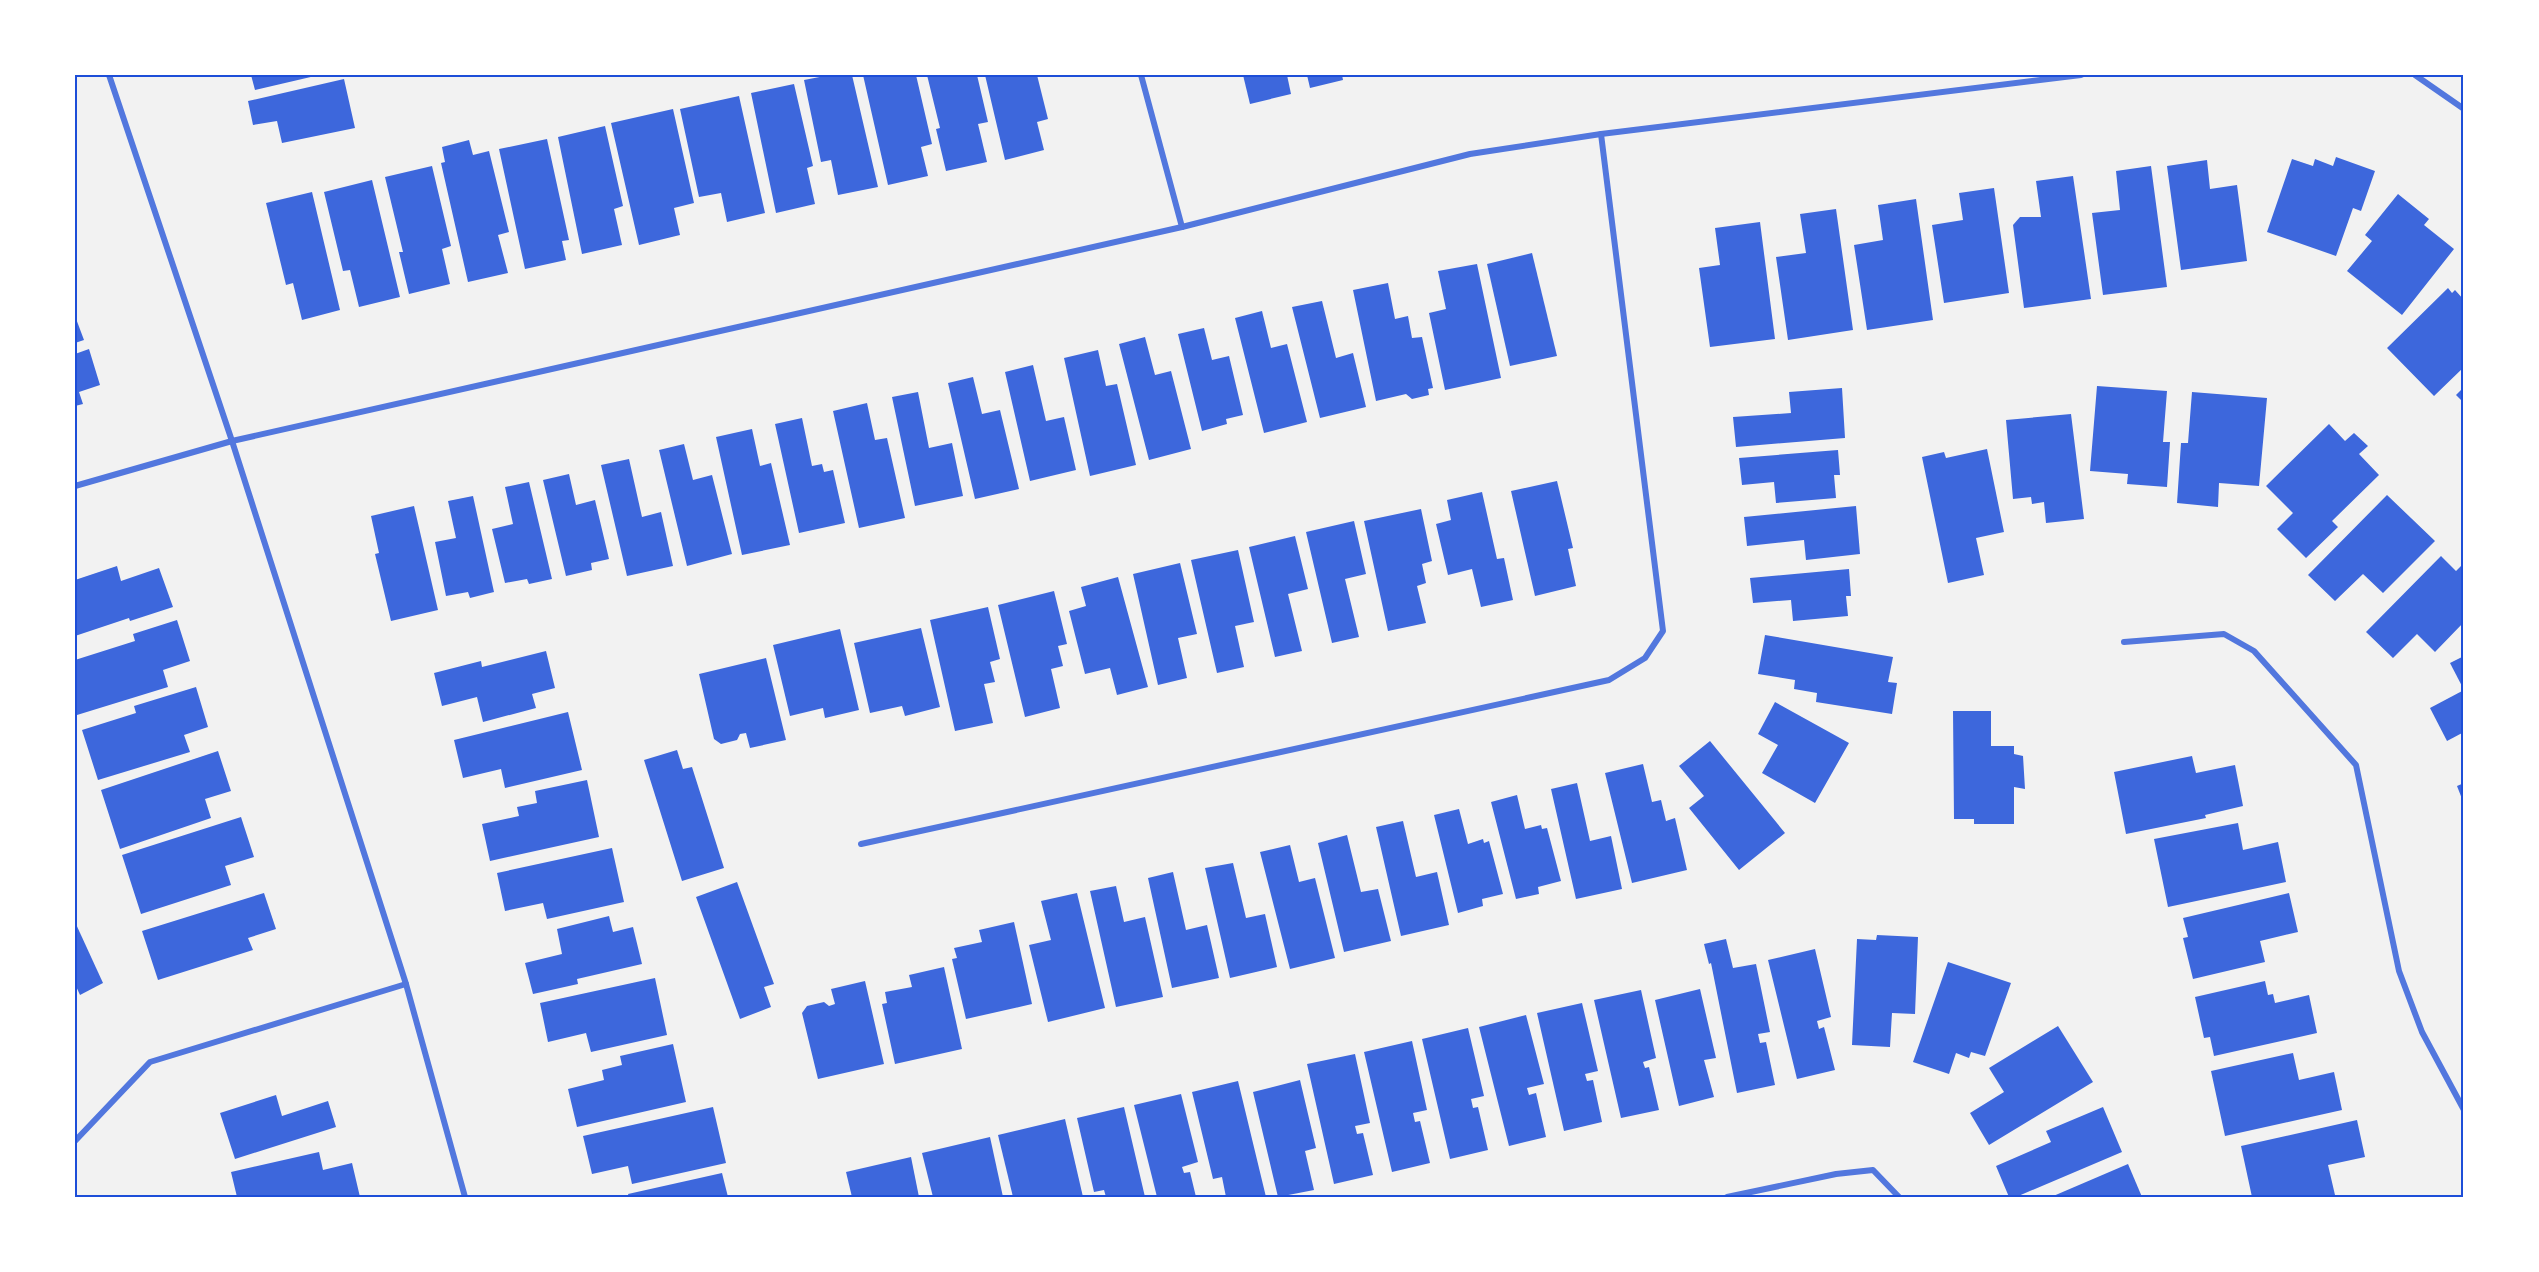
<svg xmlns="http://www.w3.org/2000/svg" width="2539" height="1272" font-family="'IBM Plex Serif',serif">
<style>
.building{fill:#3d67dc}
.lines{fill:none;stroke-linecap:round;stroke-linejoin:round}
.minor{stroke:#5277de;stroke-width:6}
.neatline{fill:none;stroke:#1d4ed8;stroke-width:2}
</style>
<rect width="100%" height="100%" fill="#f2f2f2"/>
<g class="building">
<polygon points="251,75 315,75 315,76 255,90"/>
<polygon points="830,75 852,75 878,187 838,195 831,160 821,162 804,80"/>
<polygon points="863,75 916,75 932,144 921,147 928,176 888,185"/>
<polygon points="927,75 977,75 988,122 978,124 987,162 946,171 936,129 940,128"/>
<polygon points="985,75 1037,75 1048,119 1037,122 1044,150 1005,160"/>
<polygon points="1243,75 1287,75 1291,94 1250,104"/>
<polygon points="1307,75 1342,75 1343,80 1310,88"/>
<polygon points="344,79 355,128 282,143 277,121 253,125 248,101"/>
<polygon points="794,84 813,166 807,168 815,204 776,213 751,93"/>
<polygon points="739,96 765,213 727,222 721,193 699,197 680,109"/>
<polygon points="673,109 694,203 674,208 680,235 639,245 611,123"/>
<polygon points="605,126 623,206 614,209 622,245 582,254 558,137"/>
<polygon points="547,139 569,240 562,241 566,260 525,269 499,149"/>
<polygon points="469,140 473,155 489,151 509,232 498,235 508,273 468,282 441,163 445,162 442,147"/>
<polygon points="2336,157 2375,171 2361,211 2353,208 2336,256 2267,232 2292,159 2313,166 2315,159 2333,166"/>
<polygon points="2207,160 2210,189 2237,185 2247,261 2181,270 2167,166"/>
<polygon points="432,166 451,246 442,249 450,284 409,294 399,252 403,252 385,177"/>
<polygon points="2151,166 2167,287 2103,295 2092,213 2120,210 2116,171"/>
<polygon points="2073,176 2091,299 2024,308 2013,225 2020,217 2041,217 2036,181"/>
<polygon points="372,180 400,297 359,307 350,270 343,271 324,192"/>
<polygon points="1994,188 2009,293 1944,303 1932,225 1963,220 1959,193"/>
<polygon points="312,192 340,310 302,320 293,283 286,285 266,203"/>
<polygon points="2398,194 2429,219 2424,225 2454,249 2402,315 2347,271 2372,241 2365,235"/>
<polygon points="1916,199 1933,320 1867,330 1854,245 1883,240 1878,205"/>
<polygon points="1836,209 1853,330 1788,340 1776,257 1806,253 1800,214"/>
<polygon points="1760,222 1775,339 1710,347 1699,268 1720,265 1715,228"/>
<polygon points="1532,253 1557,356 1510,366 1487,264"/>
<polygon points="1477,264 1501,378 1445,390 1429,313 1446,309 1438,271"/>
<polygon points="1388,283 1395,319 1408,316 1412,338 1422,337 1433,388 1428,389 1429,395 1412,399 1406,394 1376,401 1353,290"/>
<polygon points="2448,288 2452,293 2455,290 2464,300 2464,367 2434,396 2387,348"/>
<polygon points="1322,301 1336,358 1353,353 1366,407 1320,418 1292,307"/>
<polygon points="1262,311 1271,348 1287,344 1307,422 1264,433 1235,318"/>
<polygon points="75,316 84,340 75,343"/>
<polygon points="1204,328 1212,360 1229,356 1243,415 1226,419 1227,424 1202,431 1178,334"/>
<polygon points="1145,337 1155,375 1171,371 1191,449 1149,460 1119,344"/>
<polygon points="89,349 100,385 79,392 83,404 75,406 75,354"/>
<polygon points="1098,350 1106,386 1117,384 1136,465 1090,476 1064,358"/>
<polygon points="1033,365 1046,421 1064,417 1076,470 1030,481 1005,372"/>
<polygon points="973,377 982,414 1000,410 1019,489 975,499 948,383"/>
<polygon points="2097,386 2167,391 2163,442 2170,442 2167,487 2127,484 2128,474 2090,471"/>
<polygon points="2464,387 2464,403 2456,395"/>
<polygon points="1842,388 1845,438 1736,447 1733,417 1791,413 1789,392"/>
<polygon points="918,392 929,448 952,443 963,496 915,506 892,397"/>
<polygon points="2192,392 2267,398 2259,486 2219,483 2218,507 2177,503 2181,443 2188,443"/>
<polygon points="867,403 875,440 887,438 905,518 859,528 833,411"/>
<polygon points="2071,414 2084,519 2046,523 2044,502 2032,504 2031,497 2013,499 2006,420"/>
<polygon points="802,418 812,466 822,464 824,472 833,470 845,523 799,533 775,424"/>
<polygon points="2329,424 2345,441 2354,433 2368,446 2359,454 2379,475 2332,521 2338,527 2306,558 2277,529 2293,513 2266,486"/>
<polygon points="752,429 760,466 771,463 790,545 742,555 716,437"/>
<polygon points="684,444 693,480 712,475 732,554 687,566 659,450"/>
<polygon points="1987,449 2004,532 1976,538 1984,575 1948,583 1922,457 1944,452 1946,458"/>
<polygon points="1838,450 1840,475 1834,475 1836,498 1776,503 1774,482 1742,485 1739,458"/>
<polygon points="629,459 642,517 661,512 673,566 627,576 601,465"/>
<polygon points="569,474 576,505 595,500 609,559 591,563 592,570 566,576 543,480"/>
<polygon points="1557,481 1573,548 1568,549 1576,586 1535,596 1511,491"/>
<polygon points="529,482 552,579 529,584 527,579 505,583 492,529 513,524 505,487"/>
<polygon points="1482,492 1497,559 1504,558 1513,600 1481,607 1472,569 1448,575 1436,524 1451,520 1447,500"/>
<polygon points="2387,495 2435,541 2383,593 2363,574 2335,601 2308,575"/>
<polygon points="473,496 494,592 470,598 468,592 446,596 435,542 456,538 448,501"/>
<polygon points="414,506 438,610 391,621 375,554 379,553 371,516"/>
<polygon points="1856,506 1860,554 1806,560 1804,540 1747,546 1744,517"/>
<polygon points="1421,509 1432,561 1422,564 1426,583 1417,586 1426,623 1388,631 1364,521"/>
<polygon points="1354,521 1366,574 1345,579 1359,637 1332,643 1306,532"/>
<polygon points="1295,536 1308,589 1288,594 1302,651 1275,657 1249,547"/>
<polygon points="1238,550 1254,622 1235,626 1244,667 1217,673 1191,560"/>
<polygon points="2441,556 2456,571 2461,566 2464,570 2464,622 2435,652 2417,634 2393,658 2366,632"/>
<polygon points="1180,563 1197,634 1178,638 1187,678 1158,685 1133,574"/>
<polygon points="117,566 121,581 159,568 173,607 130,621 129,618 75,636 75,580"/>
<polygon points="1849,569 1851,596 1846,596 1848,616 1793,621 1791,600 1753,603 1750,578"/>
<polygon points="1118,577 1148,687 1117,695 1110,668 1085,674 1069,611 1086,606 1081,587"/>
<polygon points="1054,591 1067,644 1058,646 1063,666 1051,669 1060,708 1025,717 998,605"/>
<polygon points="988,607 1000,659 990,662 995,682 984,684 993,723 955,731 930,620"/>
<polygon points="177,620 190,661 163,670 168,687 77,715 75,660 135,641 133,634"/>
<polygon points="921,628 940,707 905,716 902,706 870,713 854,643"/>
<polygon points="840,629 859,710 825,718 823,708 790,716 773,645"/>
<polygon points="1765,635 1893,657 1888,682 1897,683 1892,714 1816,702 1817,693 1794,689 1795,680 1758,674"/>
<polygon points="546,651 555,688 532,694 536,708 483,722 477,697 442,706 434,673 481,661 482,667"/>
<polygon points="2464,656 2464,690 2450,663"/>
<polygon points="766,658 786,740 750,748 746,733 740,734 737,740 721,744 714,739 699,674"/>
<polygon points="196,687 208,727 184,735 190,752 98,780 82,730 136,713 134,706"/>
<polygon points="2464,690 2464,732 2447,741 2430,708"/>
<polygon points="1775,702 1849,743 1815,803 1762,773 1778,745 1758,734"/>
<polygon points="1953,711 1991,711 1991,746 2014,746 2014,754 2023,756 2025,789 2014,787 2014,824 1974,824 1974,819 1954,819"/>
<polygon points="568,712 582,770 505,788 501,769 463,778 454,740"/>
<polygon points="1710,741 1785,833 1739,870 1689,808 1704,796 1679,766"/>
<polygon points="677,750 683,769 692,767 724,868 682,881 644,760"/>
<polygon points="218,751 231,791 205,799 211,818 120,849 101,790"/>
<polygon points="2192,756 2196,773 2235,765 2243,806 2205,815 2206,818 2126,834 2114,772"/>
<polygon points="1643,764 1652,802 1661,800 1666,821 1675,818 1687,870 1632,883 1605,773"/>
<polygon points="587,780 599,837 490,861 482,824 519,816 517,807 537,803 535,791"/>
<polygon points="1577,783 1590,841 1611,836 1622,889 1576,899 1551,789"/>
<polygon points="2464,783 2464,804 2457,786"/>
<polygon points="1517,795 1525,829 1541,825 1542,829 1547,828 1561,881 1538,887 1539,894 1516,899 1491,802"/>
<polygon points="1459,809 1468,844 1483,839 1484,843 1489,841 1503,894 1482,899 1483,906 1458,913 1434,815"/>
<polygon points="241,817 254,857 225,866 231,885 141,914 122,855"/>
<polygon points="1403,821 1416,877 1437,872 1449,925 1401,936 1376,827"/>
<polygon points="2238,823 2243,850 2278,842 2286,882 2168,907 2154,839"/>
<polygon points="1347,835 1361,892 1378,889 1391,941 1344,952 1318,843"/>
<polygon points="1290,845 1299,882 1315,878 1335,958 1290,969 1260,852"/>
<polygon points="612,848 624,902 547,919 543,903 505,911 497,873"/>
<polygon points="1233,863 1246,918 1265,914 1277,967 1230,978 1205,868"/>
<polygon points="1173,872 1186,930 1207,925 1219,978 1172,988 1148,878"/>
<polygon points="737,882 774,984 764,987 771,1007 740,1019 696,897"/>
<polygon points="1116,886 1124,922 1145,917 1163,997 1116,1007 1090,891"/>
<polygon points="264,893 276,929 248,938 253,950 158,980 142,931"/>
<polygon points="1077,893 1105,1008 1048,1022 1029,945 1051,940 1041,901"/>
<polygon points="2289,893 2298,932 2260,941 2265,962 2193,979 2183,938 2188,937 2183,918"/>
<polygon points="609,916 613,932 633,927 642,964 577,979 578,984 533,994 525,963 562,954 557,929"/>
<polygon points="75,922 103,983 80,995 75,984"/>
<polygon points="1014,922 1032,1004 966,1019 952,959 957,958 954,948 982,942 979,930"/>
<polygon points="1877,935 1918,937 1915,1014 1892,1013 1890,1047 1852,1045 1857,939 1876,940"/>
<polygon points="1726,939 1733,968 1756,964 1770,1032 1758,1034 1760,1043 1766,1042 1775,1085 1737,1093 1711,963 1709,964 1704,944"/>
<polygon points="1815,949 1831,1017 1817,1021 1819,1029 1824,1027 1835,1070 1797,1079 1768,960"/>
<polygon points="1948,962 2011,983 1985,1056 1971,1052 1969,1058 1956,1053 1949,1074 1913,1062"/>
<polygon points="944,967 962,1049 895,1064 882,1004 887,1003 885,992 912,987 909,975"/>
<polygon points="655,978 667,1035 591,1052 586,1033 548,1042 540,1003"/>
<polygon points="865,981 884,1064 818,1079 802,1013 807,1006 824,1002 829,1006 835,1004 831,989"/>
<polygon points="2265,981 2268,995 2273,994 2275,1003 2309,995 2317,1033 2214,1056 2210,1037 2204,1038 2195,997"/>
<polygon points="1700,989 1716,1058 1704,1060 1714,1097 1679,1106 1655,1000"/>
<polygon points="1641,990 1656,1058 1643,1062 1645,1068 1649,1067 1659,1110 1621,1118 1594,1000"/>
<polygon points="1582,1003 1598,1071 1585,1074 1587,1081 1593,1080 1602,1122 1564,1131 1537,1013"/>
<polygon points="1526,1015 1544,1084 1527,1088 1529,1095 1536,1093 1546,1137 1509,1146 1479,1027"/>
<polygon points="2058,1026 2093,1082 1989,1145 1970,1113 2004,1092 1989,1068"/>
<polygon points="1468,1028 1484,1096 1471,1099 1473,1108 1478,1107 1488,1150 1450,1159 1422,1039"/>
<polygon points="1412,1041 1427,1110 1413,1113 1415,1122 1420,1121 1430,1163 1392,1172 1364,1052"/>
<polygon points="673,1044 686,1102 577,1127 568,1089 604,1080 602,1070 622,1065 620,1056"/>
<polygon points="2293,1053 2299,1080 2334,1072 2342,1110 2225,1136 2211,1071"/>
<polygon points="1355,1054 1370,1123 1355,1126 1357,1134 1363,1133 1373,1175 1334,1184 1307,1064"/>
<polygon points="1300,1080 1316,1148 1305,1151 1314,1190 1278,1197 1253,1092"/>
<polygon points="1238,1081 1266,1197 1226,1197 1222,1177 1213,1179 1192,1092"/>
<polygon points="1181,1094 1198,1162 1182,1167 1184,1173 1190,1172 1196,1197 1157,1197 1134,1105"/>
<polygon points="276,1095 282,1116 328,1101 336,1127 235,1159 220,1113"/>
<polygon points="713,1107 726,1163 632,1184 628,1166 592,1174 583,1136"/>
<polygon points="1124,1107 1145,1197 1106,1197 1104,1190 1094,1192 1077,1118"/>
<polygon points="2103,1107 2122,1152 2016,1197 2009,1197 1996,1166 2051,1142 2046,1131"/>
<polygon points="1065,1119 1083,1197 1013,1197 998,1135"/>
<polygon points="2357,1120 2365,1157 2328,1165 2335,1195 2252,1197 2241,1146"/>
<polygon points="990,1137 1003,1197 933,1197 922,1153"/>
<polygon points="319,1152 323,1170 352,1163 360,1197 237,1197 231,1172"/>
<polygon points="911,1157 919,1197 852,1197 846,1172"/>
<polygon points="2128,1164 2142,1197 2051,1197"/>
<polygon points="722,1173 728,1197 629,1197 628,1194"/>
</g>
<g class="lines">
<g class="minor">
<polyline points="109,75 232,441 406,984 465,1197"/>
<polyline points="1141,75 1182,227"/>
<polyline points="2415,75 2464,109"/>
<polyline points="75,486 232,441 1182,227 1470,154 1601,134 2081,75"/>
<polyline points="2124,642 2224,634 2254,651 2356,765 2399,971 2422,1032 2464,1110"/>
<polyline points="861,844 1609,680 1645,658 1663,631 1601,134"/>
<polyline points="75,1141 150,1062 406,984"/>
<polyline points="1727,1197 1836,1174 1873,1170 1899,1197"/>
</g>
</g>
<rect width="2539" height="1272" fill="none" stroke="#ffffff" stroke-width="153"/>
<rect x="76" y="76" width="2386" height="1120" class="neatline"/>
</svg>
